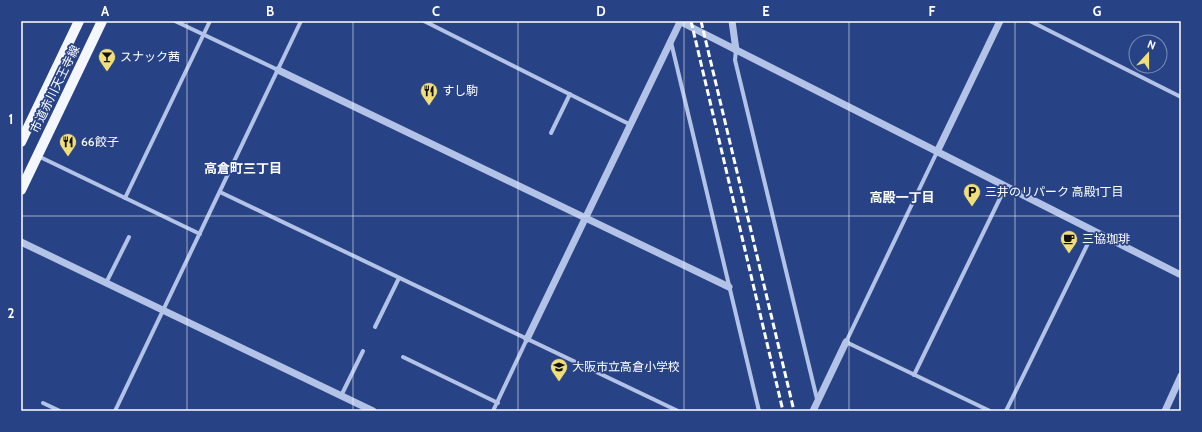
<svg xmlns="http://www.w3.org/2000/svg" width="1202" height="432" font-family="Cabin,'Noto Sans JP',sans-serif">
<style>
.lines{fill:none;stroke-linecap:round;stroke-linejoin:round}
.minor{stroke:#b3c3e7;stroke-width:4}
.tertiary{stroke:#b3c3e7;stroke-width:7}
.primary{stroke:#f4f7fe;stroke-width:10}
.rail{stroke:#fff;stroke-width:3;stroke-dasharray:7 3;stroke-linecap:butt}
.grid{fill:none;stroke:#fff;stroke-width:1;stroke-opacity:0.55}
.labels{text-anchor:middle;stroke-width:3.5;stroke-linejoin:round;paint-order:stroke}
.poi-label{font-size:12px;fill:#fff;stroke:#284385;text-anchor:start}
.street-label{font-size:12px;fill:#fff;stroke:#284385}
.neighbourhood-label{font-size:13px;font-weight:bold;fill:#fff;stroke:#284385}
.neatline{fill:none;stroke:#fff;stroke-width:1.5}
.grid-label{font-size:13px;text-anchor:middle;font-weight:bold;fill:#fff}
</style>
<rect width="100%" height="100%" fill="#284385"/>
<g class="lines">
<g class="minor">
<polyline points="175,21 278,70"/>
<polyline points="424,21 631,125"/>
<polyline points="1030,21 1181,97"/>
<polyline points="671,42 759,411"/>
<polyline points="736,50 735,60 817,399"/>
<polyline points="551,133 570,94"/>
<polyline points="937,152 846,342 990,411"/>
<polyline points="38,156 200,234"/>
<polyline points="220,192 678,411"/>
<polyline points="125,198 210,21"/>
<polyline points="106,283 129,237"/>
<polyline points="375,327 399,278"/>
<polyline points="403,357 498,403"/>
<polyline points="914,375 1006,186"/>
<polyline points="341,396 363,351"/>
<polyline points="43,403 60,411"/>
<polyline points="115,411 301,21"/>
<polyline points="493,411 527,339"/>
<polyline points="1006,411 1094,231"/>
</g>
<g class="tertiary">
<polyline points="679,21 1181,275"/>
<polyline points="732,21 736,50"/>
<polyline points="278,70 729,287"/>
<polyline points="937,152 1000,21"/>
<polyline points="21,242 373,411"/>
<polyline points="527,339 680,22"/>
<polyline points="813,411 846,342"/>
<polyline points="1165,411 1181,376"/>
</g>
<g class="primary">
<polyline points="21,142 79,21"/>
<polyline points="21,190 102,21"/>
</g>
<g class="rail">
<polyline points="691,21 783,411"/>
<polyline points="701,21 794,411"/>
</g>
</g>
<path class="grid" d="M187,21V411M353,21V411M518,21V411M684,21V411M849,21V411M1015,21V411M21,216H1181"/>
<defs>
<symbol id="bar-pin" viewBox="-11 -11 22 30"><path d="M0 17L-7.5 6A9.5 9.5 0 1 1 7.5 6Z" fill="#efde79" stroke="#284385"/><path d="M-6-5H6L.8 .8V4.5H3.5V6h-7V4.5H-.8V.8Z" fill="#111"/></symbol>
<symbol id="restaurant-pin" viewBox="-11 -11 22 30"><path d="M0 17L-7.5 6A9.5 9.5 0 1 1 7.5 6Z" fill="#efde79" stroke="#284385"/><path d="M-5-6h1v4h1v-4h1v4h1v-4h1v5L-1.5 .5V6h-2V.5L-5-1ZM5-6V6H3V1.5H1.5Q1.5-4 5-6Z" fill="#111"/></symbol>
<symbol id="parking-pin" viewBox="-11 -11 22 30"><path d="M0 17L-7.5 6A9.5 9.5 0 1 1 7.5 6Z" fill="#efde79" stroke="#284385"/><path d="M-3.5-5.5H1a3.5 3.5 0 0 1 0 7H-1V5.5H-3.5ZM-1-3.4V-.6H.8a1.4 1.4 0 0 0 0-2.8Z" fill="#111"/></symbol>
<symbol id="cafe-pin" viewBox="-11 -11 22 30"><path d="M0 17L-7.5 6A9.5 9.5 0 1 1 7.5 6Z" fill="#efde79" stroke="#284385"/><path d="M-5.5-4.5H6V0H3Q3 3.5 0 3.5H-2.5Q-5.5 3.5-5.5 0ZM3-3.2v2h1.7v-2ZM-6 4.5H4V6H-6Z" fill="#111"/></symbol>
<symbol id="school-pin" viewBox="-11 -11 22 30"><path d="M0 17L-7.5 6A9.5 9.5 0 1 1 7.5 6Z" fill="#efde79" stroke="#284385"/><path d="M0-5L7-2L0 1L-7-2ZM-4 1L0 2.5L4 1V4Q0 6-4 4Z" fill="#111"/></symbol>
</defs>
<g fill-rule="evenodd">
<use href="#bar-pin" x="97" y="47" width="20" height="27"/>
<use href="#restaurant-pin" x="419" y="81" width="20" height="27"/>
<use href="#restaurant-pin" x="58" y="132" width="20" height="27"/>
<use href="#parking-pin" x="962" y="182" width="20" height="27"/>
<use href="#cafe-pin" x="1059" y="229" width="20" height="27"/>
<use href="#school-pin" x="549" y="357" width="20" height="27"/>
</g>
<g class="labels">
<g class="poi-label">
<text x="120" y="61">スナック茜</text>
<text x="442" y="95">すし駒</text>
<text x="81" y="146">66餃子</text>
<text x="985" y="196">三井のリパーク 高殿1丁目</text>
<text x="1082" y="243">三協珈琲</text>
<text x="572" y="371">大阪市立高倉小学校</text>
</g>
<g class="street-label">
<text transform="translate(55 89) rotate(-64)" y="4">市道赤川天王寺線</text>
</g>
<g class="neighbourhood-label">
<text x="243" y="173">高倉町三丁目</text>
<text x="902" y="202">高殿一丁目</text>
</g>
</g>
<rect width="1202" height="432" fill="none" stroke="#284385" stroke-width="44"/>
<g transform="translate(1148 54) rotate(21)"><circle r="19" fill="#284385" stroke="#7e8eb6"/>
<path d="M0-3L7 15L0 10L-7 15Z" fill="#efde79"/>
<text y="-6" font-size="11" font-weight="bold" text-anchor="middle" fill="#ffffff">N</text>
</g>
<rect x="22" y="22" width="1158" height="388" class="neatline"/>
<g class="grid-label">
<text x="105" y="16">A</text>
<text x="270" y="16">B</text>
<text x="436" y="16">C</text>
<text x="601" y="16">D</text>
<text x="766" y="16">E</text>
<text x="932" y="16">F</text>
<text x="1097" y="16">G</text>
<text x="11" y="124">1</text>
<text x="11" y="318">2</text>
</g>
</svg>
